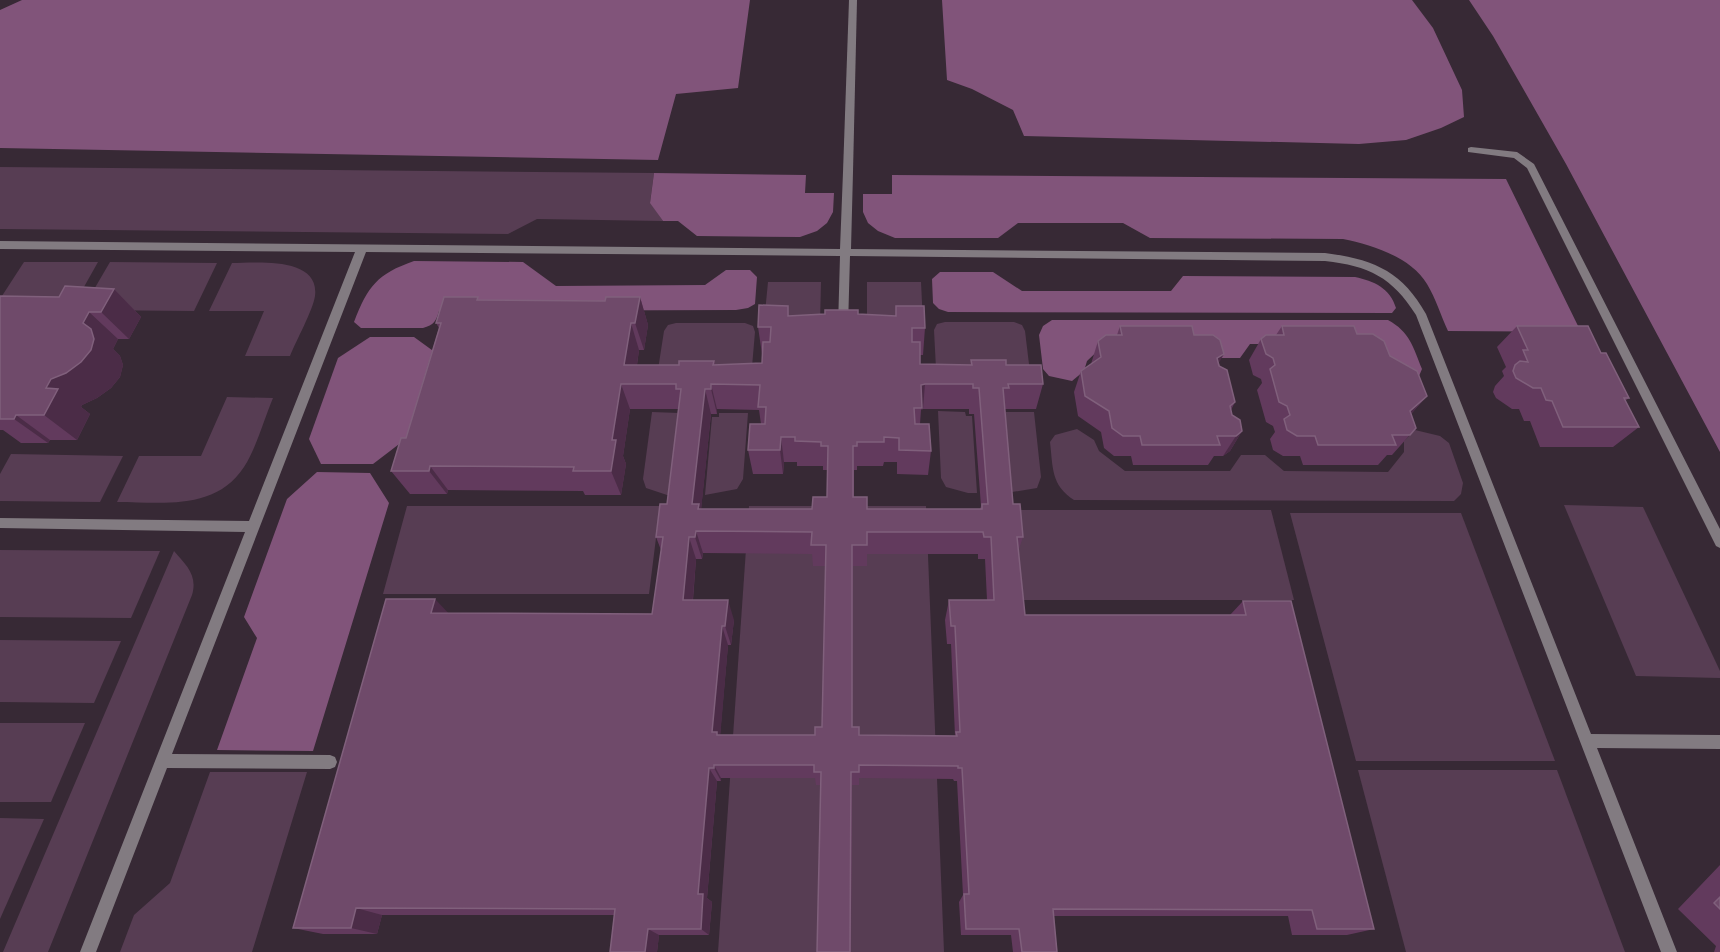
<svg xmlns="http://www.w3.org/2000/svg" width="1720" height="952" font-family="'Open Sans',sans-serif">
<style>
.green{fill:#573d53}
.forest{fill:#81547a}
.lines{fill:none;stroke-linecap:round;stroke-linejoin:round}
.service{fill:#827b81;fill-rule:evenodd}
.minor{fill:#827b81;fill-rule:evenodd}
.wall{fill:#623a5d;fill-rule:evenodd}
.shaded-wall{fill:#4b2c47}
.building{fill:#6f4a6a;stroke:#80607c;stroke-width:1.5;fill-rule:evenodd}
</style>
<rect width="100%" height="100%" fill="#372935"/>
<g class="green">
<polygon points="0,167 654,173 650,202 663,221 537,219 508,234 0,229"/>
<polygon points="24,262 98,262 71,310 0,299"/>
<polygon points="110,262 217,263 194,311 82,310"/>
<path d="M232,263C256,263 320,256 315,296C313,310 296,341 290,356H245L264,311H209Z"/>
<polygon points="768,282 821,282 820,323 764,323"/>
<polygon points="867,282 921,282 923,323 867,323"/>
<polygon points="945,322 1014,322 1022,325 1025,331 1032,389 937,388 934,330 937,324"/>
<polygon points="676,323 745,323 753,326 755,332 750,390 655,389 664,331 668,325"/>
<path d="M227,397L273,398C264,419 256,449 244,467C215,511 163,502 117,502L139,456H201Z"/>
<polygon points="938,411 965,412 966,416 972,416 977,493 968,493 946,487 941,478"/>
<polygon points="652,412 679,413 676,495 667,495 646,488 643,479"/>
<polygon points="1006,412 1034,412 1041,477 1037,488 1006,493 999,416 1006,416"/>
<polygon points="719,413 748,413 743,479 737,489 705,495 712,417 719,417"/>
<path d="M1077,429L1094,440L1099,451L1125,471H1230L1241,455H1265L1284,471L1388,472L1404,452V441L1415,430L1440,436L1449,443L1463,483L1461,494L1454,501L1074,500C1051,485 1053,468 1050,442L1055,435Z"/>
<polygon points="11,454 123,456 100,502 0,501 0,474"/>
<polygon points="1564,505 1643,507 1720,671 1720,678 1636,676"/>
<polygon points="407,506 660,506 649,594 383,594"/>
<polygon points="749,506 926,506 944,952 718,952"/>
<polygon points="1008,510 1271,510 1294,600 1016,600"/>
<polygon points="1290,513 1461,513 1555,761 1356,761"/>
<polygon points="0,550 160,551 131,618 0,617"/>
<path d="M174,551C186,565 198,575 192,595L48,952H3Z"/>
<polygon points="0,640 121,641 94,703 0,702"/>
<polygon points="0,723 85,723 51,802 0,802"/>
<polygon points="1358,770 1557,770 1625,952 1406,952"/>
<polygon points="210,772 307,772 252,952 120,952 134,915 170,883"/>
<polygon points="0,818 44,819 0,919"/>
</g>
<g class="forest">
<polygon points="22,0 750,0 738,88 676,94 658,160 0,148 0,10"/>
<polygon points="942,0 1412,0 1433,28 1462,90 1464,117 1441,128 1406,140 1359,144 1024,136 1013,110 972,89 947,80"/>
<polygon points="1469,0 1720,0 1720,452 1566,164 1493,36"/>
<polygon points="654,173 806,175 805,193 834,193 833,212 827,223 817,231 800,237 697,236 678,221 663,221 650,203"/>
<path d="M892,175L1506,179L1581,332L1448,331C1441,316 1436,299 1427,284C1411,257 1372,245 1343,239L1150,238L1123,223H1018L998,238H895L878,231L868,223L863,212V194H892Z"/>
<path d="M414,261L523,262L556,286L705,285L726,270H750L757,277L755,304L748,308L736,310L439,311C436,321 434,325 423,328H361L354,322C368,286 377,274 414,261Z"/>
<path d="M940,272H993L1022,291H1171L1183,276L1355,277C1374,281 1390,288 1396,308L1392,313L948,312L939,309L933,303L932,279Z"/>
<path d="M1052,320H1388C1410,332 1413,347 1422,369L1419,376L1346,344H1250L1240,358H1218L1105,344L1087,361L1084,371L1072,381L1049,376L1043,369L1039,335L1043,326Z"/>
<polygon points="370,337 414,337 436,353 411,435 373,464 321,464 309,439 338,358"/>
<polygon points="317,472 370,473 389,503 313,751 217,750 257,638 244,617 287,499"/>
</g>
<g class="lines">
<g class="service">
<polygon points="1471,147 1517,152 1534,164 1720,529 1720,548 1716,546 1527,168 1514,158 1468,152 1468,148"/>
<path d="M848,169L853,172L851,249L1325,253C1373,259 1402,271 1426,314L1591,734L1720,735V749L1597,748L1677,952H1661L1416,315C1392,277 1369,266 1325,261L850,256L848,327L843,331L838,327L840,256L366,252L172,754L330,755L335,757L337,762L335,767L330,769L167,768L96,952H80L245,532L0,528V518L249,521L355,252L0,249V241L840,249L843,172Z"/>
</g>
<polygon class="minor" points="849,0 857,0 853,172 848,175 843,172"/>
</g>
<g class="wall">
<polygon points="114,289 141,317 129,339 118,339 113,349 120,356 123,365 120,377 111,388 97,398 82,405 81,407 90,414 77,440 50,440 48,443 21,443 3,430 0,430 0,296 59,297"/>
<path d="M640,297L648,325L644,350H639L637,365H679L714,361L715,365L762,363L763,354H762L758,327L788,306L789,316L858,314L895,316L896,306L925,328L923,355H920V364L970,365L971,360L1006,365L1043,384L1036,409H1005L1013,504L1023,537L1018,552L1025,615H1230L1243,601L1374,929L1347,935H1292L1288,916H1054L1057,952H1013L1011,935H961L959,902L963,895L957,781H954L953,779L859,778V785H852L851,952H817L821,785H816L815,778H721V781H717L707,898L712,902L709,935H659L657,952H610L614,915H382L377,934H323L293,928L449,614H652L661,550L656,537L667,504L678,409H630L623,456L626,464L621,495H585L583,491L448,490L447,494H410L391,471L406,438L439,328L436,323L480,300L605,301ZM717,409L759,410L761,424L748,450L753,474H783L784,462H797V466H823V470H828L827,497L812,509H701L711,414H717ZM923,409H969V414H974L981,506L980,509H867L854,497V470H857V466H883L884,462H897V474L928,475L931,451L920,424L921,410ZM703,553L812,554L813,566H826L822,727L815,735H720L728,645H731L734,620L693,600L696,559H702ZM867,554H978V559H985L987,600H949L945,620L947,644H951L955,736L859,735L852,727L853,566H867Z"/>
<polygon points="1120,326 1194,335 1219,363 1235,402 1231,410 1232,415 1242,431 1230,451 1223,456 1214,456 1208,465 1133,465 1131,456 1114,456 1104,448 1101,432 1078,416 1074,392 1081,371 1091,364 1098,341 1117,335"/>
<polygon points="1282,326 1357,334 1390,356 1427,396 1411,414 1416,428 1392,455 1387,455 1378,465 1303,465 1300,456 1283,456 1273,450 1270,439 1275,432 1273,426 1266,422 1257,390 1262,383 1261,379 1253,375 1249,360 1261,339 1276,335"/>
<polygon points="1517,326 1601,353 1629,398 1625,401 1639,427 1613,447 1540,447 1530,421 1524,421 1519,409 1512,409 1496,398 1493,392 1495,386 1504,376 1502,371 1506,367 1497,347"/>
<polygon points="1720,865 1720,952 1714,952 1716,946 1678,909"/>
</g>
<g class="shaded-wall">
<polygon points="114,289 141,317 129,339 101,312"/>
<polygon points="640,297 648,325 644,350 635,323"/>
<polygon points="89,312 118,339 113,349 120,356 123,365 120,377 111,388 97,398 82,405 81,407 90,414 77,440 44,415 46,388"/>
<polygon points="631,323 639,350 634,384 624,365"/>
<polygon points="1224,354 1212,375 1217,358"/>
<polygon points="621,384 630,409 623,456 626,464 621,495 611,471 612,440"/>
<polygon points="711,384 717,409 717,414 711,389"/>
<polygon points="925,384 923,409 921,410 921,385"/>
<polygon points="705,389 711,414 701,511 692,504"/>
<polygon points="1427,396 1409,416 1410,411"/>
<polygon points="16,415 50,440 48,443 14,419"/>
<polygon points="1242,431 1230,451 1223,456 1236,436"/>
<polygon points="781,437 784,462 783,474 780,450"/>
<polygon points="430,466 448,490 447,494 429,471"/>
<polygon points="696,531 703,553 702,559 695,537"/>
<polygon points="689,537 696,559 691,620 683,600"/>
<polygon points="435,599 454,619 431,613"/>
<polygon points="728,600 734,620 731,645 725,626"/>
<polygon points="722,626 728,645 720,739 712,732"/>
<polygon points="714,765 721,778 721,781 714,768"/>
<polygon points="709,768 717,781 707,898 712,902 709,935 701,929 698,894"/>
<polygon points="356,908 382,915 377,934 351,928"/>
<polygon points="648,929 659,935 657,952 645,952"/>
</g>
<g class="building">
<polygon points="65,286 114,289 101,312 89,312 83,323 91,329 94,339 91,350 81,362 66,373 51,379 46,388 58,389 44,415 16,415 14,419 0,419 0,296 59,297"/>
<path d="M444,297H478L477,300L605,301L606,297H640L635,323H631L624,365H679V361H714L713,365L762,363L763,342H770L771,327H758L759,305L788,306V316L825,314V310H858V314L896,316V306H924L925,328H912V342H920V364L972,365L971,360H1006V365H1041L1043,384H1008L1009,388H1003L1013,504H1020L1023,537H1017L1025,615H1246L1243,601H1291L1374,929H1317L1312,910L1053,909L1057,952H1022L1019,929H966L964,894H969L962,768H958V766L859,765V772H851L850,952H817L821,772H814V765H714V768H709L698,894H703L701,929H648L645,952H610L615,909L356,908L351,928H293L386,599H435L431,613L652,614L663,537H656L660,504H667L681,389H676V384H621L612,440H616L611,471H573L574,467L430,466L429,471H391L401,438H406L441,323H436ZM711,384L760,385L758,407H766L765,424H750L748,450H780L781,437H795V441L821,442V446H828L827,497H813L812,509H698L699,504H692L705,389H711ZM925,384H973V388H979L988,504H982V509H867V497H853V446H857V442H884V437L899,438V450L931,451L929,424H915L914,408H922L921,385ZM696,531L812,532L811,545H826L822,727H815V735H717V732H712L722,626H725L728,600H683L689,537H695ZM867,532H983L984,537H991L994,600H949L951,626H955L960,732H956L957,736L859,735V727H852V545H867Z"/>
<polygon points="1120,326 1192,326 1194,335 1213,335 1220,340 1224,354 1217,358 1219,366 1227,370 1235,402 1230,406 1232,415 1240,420 1242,431 1236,436 1217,436 1220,445 1142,445 1140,436 1123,436 1112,428 1109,411 1085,396 1081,371 1101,357 1098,341 1106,335 1122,335"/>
<polygon points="1282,326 1354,326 1357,334 1373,334 1384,341 1390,356 1417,371 1427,396 1410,411 1416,428 1410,435 1392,435 1396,445 1318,445 1315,436 1297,436 1287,430 1284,419 1290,415 1287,406 1279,402 1270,369 1275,365 1273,358 1266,354 1261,339 1266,335 1284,335"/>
<polygon points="1517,326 1588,326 1601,353 1606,353 1629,398 1624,398 1639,427 1563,427 1552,401 1546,400 1541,388 1533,388 1516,378 1513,371 1515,365 1520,361 1528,362 1523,350 1528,350"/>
<polygon points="1720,897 1720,909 1714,903"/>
</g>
</svg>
